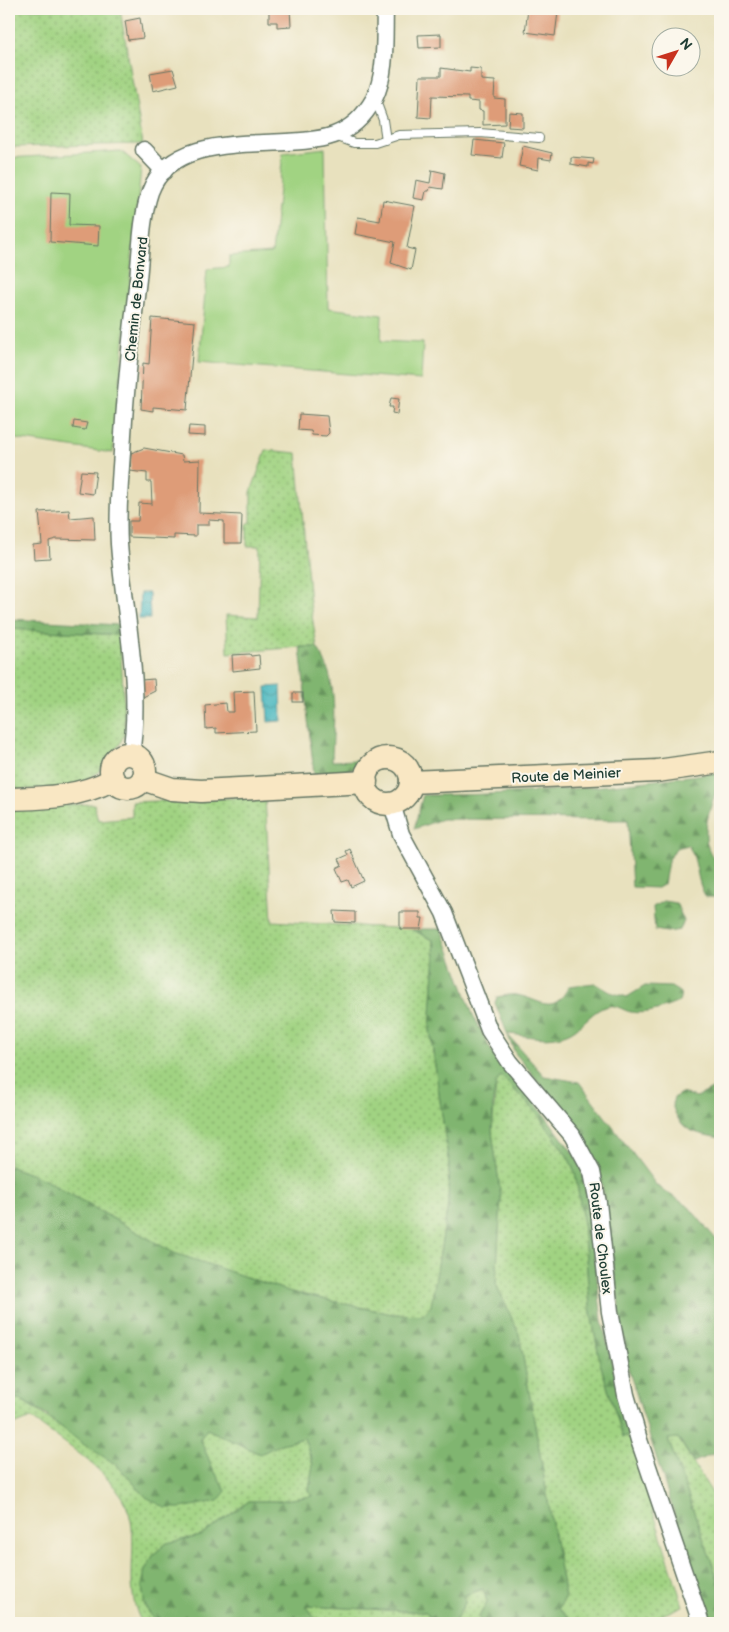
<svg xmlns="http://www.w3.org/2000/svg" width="729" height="1632" font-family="'Balsamiq Sans',sans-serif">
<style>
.grass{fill:url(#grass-dots);stroke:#60885b}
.forest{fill:url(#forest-firs);stroke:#507952}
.green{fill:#a1d382;stroke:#60885b}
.water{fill:url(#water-waves);stroke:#347a7a}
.building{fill:#de9c78}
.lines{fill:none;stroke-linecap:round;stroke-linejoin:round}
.lane-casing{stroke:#657664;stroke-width:10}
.street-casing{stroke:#657664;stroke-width:19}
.secondary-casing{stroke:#657664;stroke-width:25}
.lane{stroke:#fff;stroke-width:8}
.street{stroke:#fff;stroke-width:16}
.secondary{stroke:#f9e7c3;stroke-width:22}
.labels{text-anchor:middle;stroke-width:4;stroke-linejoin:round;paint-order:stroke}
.street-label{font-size:14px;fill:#1f3d34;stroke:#fbf7ec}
</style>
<defs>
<pattern id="grass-dots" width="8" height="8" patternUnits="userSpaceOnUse" patternTransform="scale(1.25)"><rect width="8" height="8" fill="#a1d382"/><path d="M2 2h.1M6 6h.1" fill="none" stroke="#83ac6b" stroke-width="1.8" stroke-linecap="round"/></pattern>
<pattern id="forest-firs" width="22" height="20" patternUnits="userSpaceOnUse" patternTransform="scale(1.25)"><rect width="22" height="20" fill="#80b570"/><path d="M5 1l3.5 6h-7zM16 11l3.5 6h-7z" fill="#68945d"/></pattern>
<pattern id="water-waves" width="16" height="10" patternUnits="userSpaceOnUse" patternTransform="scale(1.25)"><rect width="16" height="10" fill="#48b7bf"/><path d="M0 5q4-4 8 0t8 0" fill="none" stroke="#3b969c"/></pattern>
</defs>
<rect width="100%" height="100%" fill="#fbf7ec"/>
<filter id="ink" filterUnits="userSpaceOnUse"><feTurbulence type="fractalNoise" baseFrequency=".02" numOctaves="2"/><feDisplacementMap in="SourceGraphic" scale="10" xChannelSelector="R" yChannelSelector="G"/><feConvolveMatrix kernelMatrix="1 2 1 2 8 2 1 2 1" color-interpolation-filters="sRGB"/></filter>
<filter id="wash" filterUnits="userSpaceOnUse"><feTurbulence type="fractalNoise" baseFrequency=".0096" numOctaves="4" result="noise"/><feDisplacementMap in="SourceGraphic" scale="20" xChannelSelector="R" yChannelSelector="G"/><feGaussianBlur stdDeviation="1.12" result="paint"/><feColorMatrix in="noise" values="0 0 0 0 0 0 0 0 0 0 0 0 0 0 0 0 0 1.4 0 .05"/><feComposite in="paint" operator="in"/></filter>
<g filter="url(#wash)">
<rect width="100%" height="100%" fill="#e8e1be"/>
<g class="grass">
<polygon points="9,9 120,9 143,144 9,147"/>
<polygon points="266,450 297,453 310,603 317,647 300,647 228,653 226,615 258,617 260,546 247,546 247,524 251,522 251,492"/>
<polygon points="9,629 120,635 125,732 120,744 98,772 89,779 66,788 9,790"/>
<polygon points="265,797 272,921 411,929 433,940 435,955 430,1030 449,1164 448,1205 431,1307 423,1315 392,1314 291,1292 174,1253 43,1179 9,1166 9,807 94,804 98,820 132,817 132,802"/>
<polygon points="501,1076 537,1113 568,1157 575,1172 583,1222 590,1307 600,1363 623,1437 629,1435 683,1606 643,1623 575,1623 558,1609 565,1598 519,1334 496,1284 501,1198 492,1132 496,1083"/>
<path d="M9,1399H20L117,1465L146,1497L226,1491L213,1469L200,1439L207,1429L260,1454L281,1444L304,1438L313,1465L309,1490L312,1496L278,1501H249L201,1536L167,1543L154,1554L145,1570V1607L157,1623H142C124,1591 137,1555 131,1521C124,1478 63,1443 31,1418L9,1427Z"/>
<polygon points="678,1438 720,1506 720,1585 668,1439"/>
<polygon points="484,1589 487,1602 479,1617 481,1623 454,1623 465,1603 465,1595"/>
<polygon points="305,1606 427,1612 435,1623 319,1623"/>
</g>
<g class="forest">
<polygon points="9,619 119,625 120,635 9,629"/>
<path d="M300,647H317C340,682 333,721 332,761L357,760L358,769L314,774Z"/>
<path d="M720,772V790L716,791C707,817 697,845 720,865V893L716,897H706C695,880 699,861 688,845L676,848L668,861L664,884L657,888L632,887L628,820L442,819L414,829L423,795C523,796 622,785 720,772Z"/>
<polygon points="663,901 676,903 684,921 680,930 667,932 655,930 653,907"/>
<polygon points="411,929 442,929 473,1015 495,1058 541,1110 574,1154 581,1167 588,1202 602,1321 629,1435 623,1437 600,1363 590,1307 583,1222 575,1172 568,1157 537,1113 501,1076 496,1083 493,1101 492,1132 501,1198 496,1284 519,1334 565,1598 558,1609 575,1623 481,1623 479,1617 487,1602 483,1589 465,1595 465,1603 454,1623 435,1623 426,1612 306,1606 319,1623 157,1623 145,1607 142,1586 145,1570 154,1554 167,1543 201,1536 249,1501 278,1501 312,1496 309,1490 313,1464 304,1438 281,1444 260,1454 207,1429 200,1439 213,1469 226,1491 218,1501 181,1508 166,1508 146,1497 117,1465 83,1444 46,1415 20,1399 9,1399 9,1166 43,1179 174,1253 291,1292 392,1314 423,1315 431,1306 448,1205 449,1164 430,1030 435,955 433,940"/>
<path d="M595,983L610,992L627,997L645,986L671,987L681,993L679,1002C664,1008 647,1015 631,1012C624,1011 616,1004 609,1006C594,1008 584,1025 571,1032C550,1043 528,1035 507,1034L544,1076L579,1082L657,1186L689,1207L720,1244V1317L716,1316L720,1324V1451L694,1462L678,1438L668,1439L720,1585V1623H709L628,1368L602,1185L597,1163L582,1135L515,1053L495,1003L497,997C503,996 511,994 517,995C542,1000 553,1017 569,986Z"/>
<path d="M712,1089H720V1138C695,1133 680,1132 672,1104L674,1098L681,1093L697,1097Z"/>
</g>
<g class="green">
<polygon points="325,148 328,308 382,315 381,341 423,343 421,380 199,362 207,269 229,267 229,256 272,253 283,153"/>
<polygon points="121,151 141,168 113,453 9,438 9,158"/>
</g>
<g class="water">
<polygon points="140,593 149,593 150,619 139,619"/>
<polygon points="281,686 282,721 268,722 266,687"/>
</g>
<g id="blocks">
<g class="building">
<polygon points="269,9 290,9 291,26 277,27 277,22 269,22"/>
<polygon points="528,9 558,12 555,36 525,32"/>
<polygon points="140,18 143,38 128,40 125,21"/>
<polygon points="441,34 441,47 419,48 418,35"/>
<polygon points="441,68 470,72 470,68 481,69 481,80 495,81 494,98 505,99 505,124 483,125 483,111 479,110 479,102 468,101 468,97 432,96 431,118 418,117 420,76 441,76"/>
<polygon points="173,69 178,85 153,91 150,73"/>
<polygon points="509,112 523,113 523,128 508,127"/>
<polygon points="474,140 504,143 502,158 472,155"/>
<polygon points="523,146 552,153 551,160 539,158 538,170 519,166"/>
<polygon points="571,157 594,159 593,164 588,163 588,167 571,164"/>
<polygon points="432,170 445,173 443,189 430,187 429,191 426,191 424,200 413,198 416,180 430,183"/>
<polygon points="51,192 70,193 69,225 99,226 98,246 50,242"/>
<polygon points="383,200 415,206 407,248 415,250 411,270 391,263 395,242 355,234 358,217 380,221"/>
<polygon points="152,318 195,322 187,410 153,407 153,411 141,409 143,363 149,364"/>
<polygon points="391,398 399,399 397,414 392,413 393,407 389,407"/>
<polygon points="299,414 327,416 329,433 326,436 312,435 311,431 298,430"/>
<polygon points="74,421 87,423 85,430 73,428"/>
<polygon points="189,426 205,427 205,436 188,435"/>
<polygon points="144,448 182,455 183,461 200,460 199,513 242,515 241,543 224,543 224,521 209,520 209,525 196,525 196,536 174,535 174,539 129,537 129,521 138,521 139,503 152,504 151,482 147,482 147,473 130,471 131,453"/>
<polygon points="81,471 96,472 93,494 78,492"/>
<polygon points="69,510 70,518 94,516 95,540 56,539 49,541 50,558 34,559 33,545 42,544 39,512"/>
<polygon points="250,654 251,656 259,655 260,668 233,671 232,655"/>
<polygon points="154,679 155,691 143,697 141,680"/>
<polygon points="254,691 256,731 216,733 216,728 206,729 205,705 226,703 227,712 234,712 233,692"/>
<rect x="293" y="693" width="10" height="9"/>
<polygon points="350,849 364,881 351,887 348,880 342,882 336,868 342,865 339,859 348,855 346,851"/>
<polygon points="334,911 355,912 355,923 335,922"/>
<polygon points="400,912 420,912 420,918 423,918 421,929 400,929"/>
</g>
</g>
</g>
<g filter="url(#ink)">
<use href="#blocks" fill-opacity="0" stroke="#657664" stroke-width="1"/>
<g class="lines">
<defs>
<g id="lane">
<polyline points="375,98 383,120 386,140"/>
<polyline points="335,136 354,143 375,143 399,135 480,133 539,138"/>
</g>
<g id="street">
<polyline points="144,150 164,171"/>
<path d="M131,754C142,685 124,613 119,544C117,513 120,483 122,452C125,394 131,336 138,279C141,251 141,219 150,192C175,124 283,153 334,135C351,129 365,115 374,99C387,73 384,38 385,9"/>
<polyline points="392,804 401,834 444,913 489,1030 510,1062 572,1135 592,1172 598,1203 610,1312 626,1395 639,1440 701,1623"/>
</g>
<g id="secondary">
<circle cx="128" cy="771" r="17"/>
<circle cx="388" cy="781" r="23"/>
<polyline points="143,779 172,789 201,791 366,782"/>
<polyline points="411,782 657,771 720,762"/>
<path d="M9,799C46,798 79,797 112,780"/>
</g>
</defs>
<use href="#lane" class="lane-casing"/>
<use href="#street" class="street-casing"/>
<use href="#secondary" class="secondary-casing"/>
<use href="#lane" class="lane"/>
<use href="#street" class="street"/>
<use href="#secondary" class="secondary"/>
</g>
</g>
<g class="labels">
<g class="street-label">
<text transform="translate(136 299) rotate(-84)" y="5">Chemin de Bonvard</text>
<text transform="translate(566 775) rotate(-3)" y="5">Route de Meinier</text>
<text transform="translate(601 1238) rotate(83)" y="5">Route de Choulex</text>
</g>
</g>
<rect width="729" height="1632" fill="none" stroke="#fbf7ec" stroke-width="30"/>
<g transform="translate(676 52) rotate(51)"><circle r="24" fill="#fbf7ec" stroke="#a3ada2"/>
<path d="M0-4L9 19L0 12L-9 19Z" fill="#c8321e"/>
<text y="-8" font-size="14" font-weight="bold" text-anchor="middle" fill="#1f3d34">N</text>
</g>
</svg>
